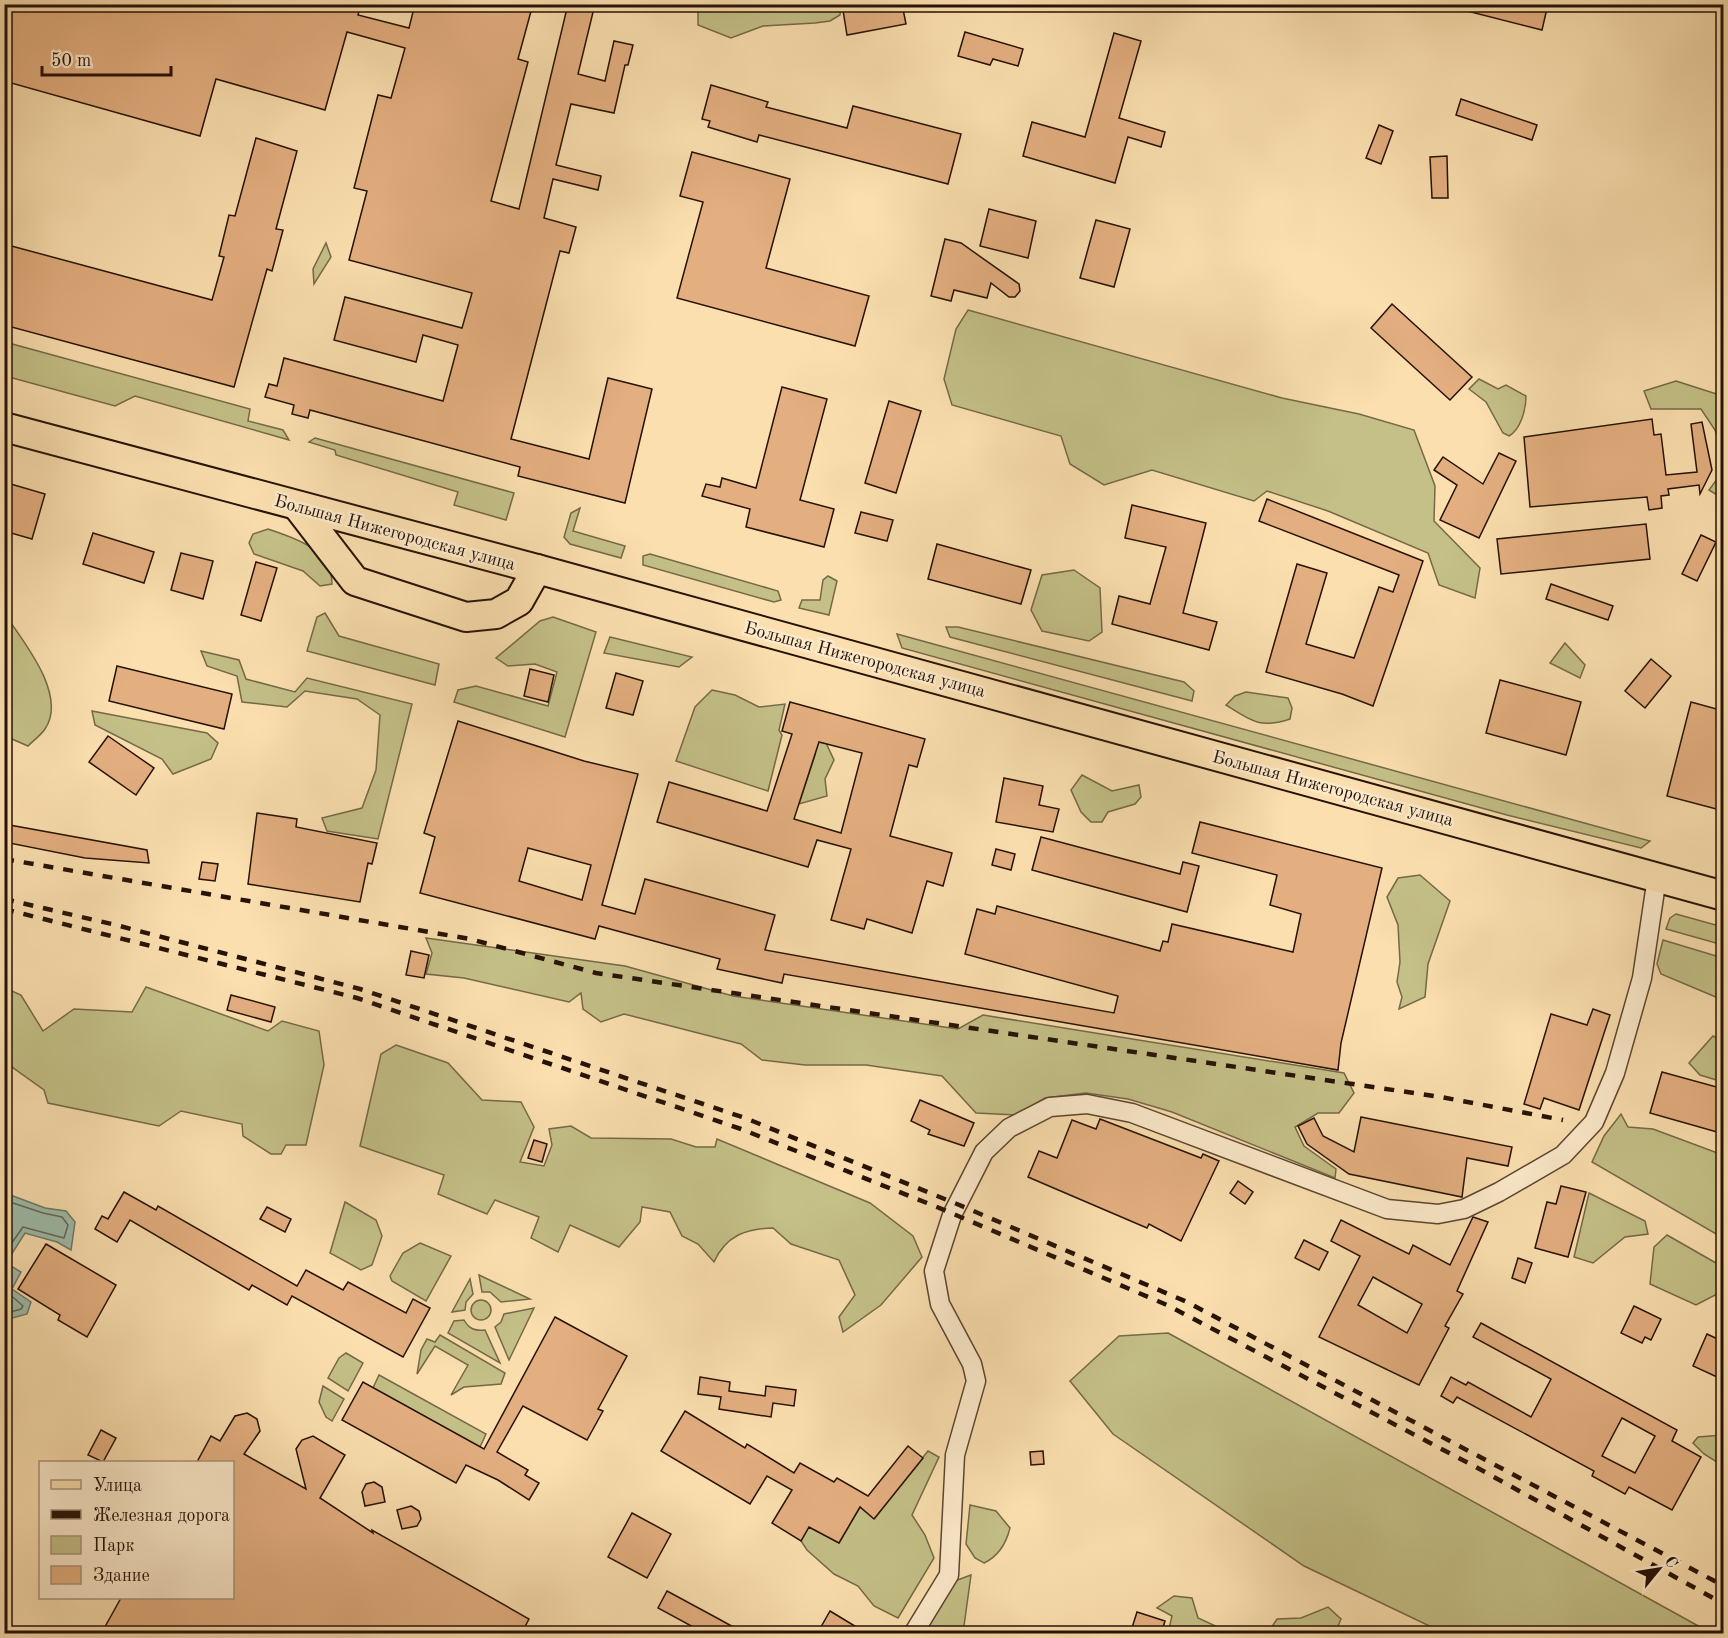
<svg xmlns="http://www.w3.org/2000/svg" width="1728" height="1638" font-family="'Old Standard TT',serif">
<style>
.green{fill:#c4c087;stroke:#756946;stroke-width:1.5}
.water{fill:#9fbdab;stroke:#6f7969;stroke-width:1.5}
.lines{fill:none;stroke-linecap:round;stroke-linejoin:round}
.shore{stroke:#626858;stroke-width:1.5}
.building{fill:#e4af80;stroke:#261206;stroke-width:1.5;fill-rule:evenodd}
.street-casing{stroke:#5b4530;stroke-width:21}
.primary-casing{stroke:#261206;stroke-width:32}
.street{stroke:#fceacb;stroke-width:18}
.primary{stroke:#fbdfaf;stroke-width:28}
.rail{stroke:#261206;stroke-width:4.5;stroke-dasharray:10 10;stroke-linecap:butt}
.labels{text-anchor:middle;stroke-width:5;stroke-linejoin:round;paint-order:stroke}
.street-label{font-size:18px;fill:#261206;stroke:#fceacb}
</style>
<rect width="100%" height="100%" fill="#fbdfaf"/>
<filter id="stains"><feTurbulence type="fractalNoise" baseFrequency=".00333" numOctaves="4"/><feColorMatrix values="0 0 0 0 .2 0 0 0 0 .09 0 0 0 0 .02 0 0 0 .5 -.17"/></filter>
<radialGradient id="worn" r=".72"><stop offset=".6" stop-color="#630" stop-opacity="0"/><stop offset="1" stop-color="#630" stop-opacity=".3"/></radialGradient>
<g class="green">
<polygon points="704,5 704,4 841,5 840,15 830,21 815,23 763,26 731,38 698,25 698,9"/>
<polygon points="326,243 331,257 314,284 313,269"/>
<polygon points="968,310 1282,398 1359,414 1414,430 1435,486 1434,521 1480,568 1475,598 1439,585 1428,553 1328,511 1267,491 1254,501 1152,470 1104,485 1070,464 1061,436 952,405 944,379 956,329"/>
<polygon points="5,342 250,409 248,421 283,430 289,440 135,396 115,406 5,376"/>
<path d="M1479,379L1498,389L1506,385L1526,396C1526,409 1521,429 1509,436L1503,433L1486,402L1469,389Z"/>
<polygon points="1676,381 1723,396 1723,455 1715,430 1701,409 1651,409 1644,391"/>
<polygon points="315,438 514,493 506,520 454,505 458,492 336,455 335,450 309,442"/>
<polygon points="1723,471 1723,496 1720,497 1709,490"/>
<polygon points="580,508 573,531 625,546 621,558 570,544 564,537 571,513"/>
<path d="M268,529C295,538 332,549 332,584L320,586L303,571L254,554L249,543L253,534Z"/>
<polygon points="650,554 778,591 781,600 774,602 643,565 643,556"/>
<polygon points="1074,570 1100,588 1102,632 1089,641 1042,631 1031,610 1042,575"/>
<polygon points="828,576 837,581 829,615 799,608 802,600 820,600 823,580"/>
<path d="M4,613C23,641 68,695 45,729C41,735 33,741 28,746L5,736Z"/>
<polygon points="325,613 339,636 439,664 435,685 307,651 317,617"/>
<polygon points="553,617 596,632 565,737 454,702 458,690 476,686 548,706 557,672 535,664 508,666 496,658 540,621"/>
<polygon points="946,627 958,627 1184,682 1194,691 1192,701 950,637"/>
<polygon points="897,634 1650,841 1641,848 1507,815 902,648"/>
<polygon points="610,637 692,657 679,667 604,653"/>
<polygon points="1565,643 1585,665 1580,678 1550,663"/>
<polygon points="201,651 239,660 246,679 295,692 307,678 412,704 378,839 327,831 322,818 362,808 376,770 380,715 357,699 305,691 287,707 242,702 237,676 207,666"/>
<polygon points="712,690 735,695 759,707 785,704 779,730 782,735 768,791 676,761 695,707"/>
<path d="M1246,692L1288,698L1292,708L1290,719C1260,729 1251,721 1226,705L1235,696Z"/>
<polygon points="92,711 207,733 218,743 211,759 173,774 162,759 95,725"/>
<polygon points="802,737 826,743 834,760 825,779 827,796 799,804 815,755 797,748"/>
<polygon points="1082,775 1112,791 1139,785 1141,797 1135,804 1108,812 1102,822 1091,822 1081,812 1071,790"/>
<polygon points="1420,875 1450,901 1428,964 1425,997 1399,1009 1402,997 1397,982 1400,962 1398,925 1387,897 1398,878"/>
<polygon points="1676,914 1723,927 1723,945 1666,929 1670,918"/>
<polygon points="426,938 625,966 733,996 958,1029 983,1015 1344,1073 1354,1093 1339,1113 1318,1113 1295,1127 1304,1146 1336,1169 1335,1178 1172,1112 1128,1099 1086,1093 1045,1098 1016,1115 976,1113 942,1076 866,1065 805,1065 762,1060 741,1044 624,1014 601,1022 583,1009 581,993 569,1002 464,978 426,974 432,953"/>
<polygon points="1663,940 1723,958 1723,1000 1661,974 1657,964"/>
<polygon points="146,987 268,1031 282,1021 319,1031 324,1065 306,1145 286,1145 281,1154 271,1154 243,1136 242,1124 181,1111 159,1126 48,1103 44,1090 5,1062 5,988 21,995 43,1031 74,1009 132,1012"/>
<polygon points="1713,1036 1723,1041 1723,1082 1700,1075 1689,1063"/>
<path d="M396,1045L448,1063L482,1100L521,1102L534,1127L520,1162L544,1166L552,1145L549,1129L571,1126L591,1138L671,1139L696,1147H715L717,1139L870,1203L913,1236L922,1257L881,1305L843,1332L839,1317L855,1295L839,1260L791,1244L773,1228C746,1229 726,1235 714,1262L698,1244L682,1236L670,1212L642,1207L640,1222L619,1247L570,1225L558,1252L531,1238L539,1217L495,1200L487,1214L438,1194L444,1175L360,1146L381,1054Z"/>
<polygon points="1621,1114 1628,1127 1653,1129 1723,1155 1723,1238 1592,1162 1604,1136"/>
<polygon points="1589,1193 1645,1221 1648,1234 1625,1237 1593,1263 1574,1257"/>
<polygon points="345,1202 376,1220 382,1236 372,1265 361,1270 330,1253"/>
<polygon points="1667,1235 1723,1267 1723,1291 1696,1305 1650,1284 1654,1247"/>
<polygon points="420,1243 451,1256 426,1301 392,1281 390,1276 403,1253"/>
<polygon points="479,1275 530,1299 501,1302 490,1292 482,1292"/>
<polygon points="470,1279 473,1294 466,1302 465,1310 452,1312"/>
<circle cx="481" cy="1310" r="10"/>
<polygon points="534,1308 509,1360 495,1327 501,1322 504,1314"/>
<path d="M464,1320C469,1329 475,1331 485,1330L500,1363L448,1333L454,1321Z"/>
<polygon points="1168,1333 1711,1633 1444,1633 1304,1566 1113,1434 1070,1381 1119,1336"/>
<polygon points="440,1335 505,1373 501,1384 464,1387 451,1395 468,1365 435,1346 417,1374 421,1350 427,1339 435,1342"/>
<polygon points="346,1353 363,1363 348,1391 328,1378 339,1358"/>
<polygon points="379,1375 486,1434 480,1447 373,1388"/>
<polygon points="323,1386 344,1399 332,1421 326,1417 319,1402"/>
<polygon points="1723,1435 1723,1466 1704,1454 1693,1443 1698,1437"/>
<polygon points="928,1451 939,1457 912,1515 925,1535 934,1558 898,1618 874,1606 858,1586 834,1574 807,1550 801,1541 809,1527 839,1543 860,1507 875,1518"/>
<path d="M970,1505L996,1511L1010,1528C1006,1544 999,1556 984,1563L975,1558L966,1544Z"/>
<polygon points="971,1575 963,1633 924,1634 952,1582"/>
<polygon points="1174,1596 1192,1598 1198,1618 1224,1630 1244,1633 1168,1633 1172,1616 1157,1608"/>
<polygon points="1328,1607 1341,1619 1335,1633 1268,1633 1277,1619 1301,1618"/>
</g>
<polygon class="water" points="5,1193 45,1208 66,1211 75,1222 71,1250 57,1242 25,1233 6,1263 21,1272 12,1289 31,1302 27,1314 5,1320"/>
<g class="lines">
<g class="shore">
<polyline points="4,1200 43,1213 62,1217 68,1225 64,1238 23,1227 4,1254"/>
<polyline points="4,1269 12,1275 7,1292 23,1306 21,1309 4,1314"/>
</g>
</g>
<g class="building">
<polygon points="4,4 361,4 358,15 409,28 415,4 533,4 518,59 528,62 491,201 519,209 568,4 595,4 578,74 605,81 614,41 633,45 628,65 625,65 614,113 571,104 556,165 601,176 598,190 553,179 544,218 576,227 569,253 560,251 511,439 589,459 608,378 652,389 625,503 518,476 520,467 310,410 308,418 292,414 294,405 265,397 269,384 277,386 284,358 443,401 458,345 423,335 416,362 334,340 345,297 462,328 472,293 349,260 367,191 354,188 378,95 391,98 405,48 347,32 325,110 216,79 200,136 4,81"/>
<polygon points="842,4 902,4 906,24 847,35"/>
<polygon points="1464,4 1548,4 1542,30 1463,10"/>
<polygon points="965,32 1023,49 1018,66 993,59 990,65 958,56"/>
<polygon points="1114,33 1141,41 1119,118 1165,132 1161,147 1128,137 1115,183 1023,156 1032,122 1085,137"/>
<polygon points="711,85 768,102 766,107 847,128 853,106 961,134 948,184 759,135 757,142 708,127 710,121 702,119"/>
<polygon points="1461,99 1537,125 1532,140 1456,115"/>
<polygon points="1379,125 1393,131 1381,164 1366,158"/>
<polygon points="256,138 297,151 276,229 283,230 272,271 267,269 234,387 4,325 4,244 212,300 224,257 219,256 229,215 235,216"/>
<polygon points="692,152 790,179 766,268 869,296 855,346 677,298 703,202 680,196"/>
<polygon points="1447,156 1448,198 1432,198 1430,157"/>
<polygon points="989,209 1036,221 1028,258 980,246"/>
<polygon points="1096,220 1130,229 1114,287 1080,278"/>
<polygon points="945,239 961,243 1019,284 1020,291 1015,297 1009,297 991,283 987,298 954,290 951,301 931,296"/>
<polygon points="1392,304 1472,377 1450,400 1371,328"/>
<polygon points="782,387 827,399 800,500 834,509 824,547 746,527 750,509 702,496 706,484 720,487 722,478 756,488"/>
<polygon points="889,401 921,411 896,493 865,483"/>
<polygon points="1652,419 1654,435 1661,434 1666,475 1697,472 1691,424 1702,422 1712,470 1700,494 1699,485 1668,489 1669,495 1661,496 1662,508 1649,510 1647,497 1530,507 1524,437"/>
<polygon points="1499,453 1516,461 1479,538 1440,520 1457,485 1434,470 1443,457 1483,484"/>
<polygon points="4,482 45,494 32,539 4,531"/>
<polygon points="1267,499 1423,561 1373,706 1342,694 1266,672 1297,564 1327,573 1306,644 1354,658 1379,587 1393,592 1399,575 1259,521"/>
<polygon points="1132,505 1206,523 1183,613 1217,622 1209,650 1112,624 1119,596 1150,604 1166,547 1125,538"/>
<polygon points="861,512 893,520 887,541 855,533"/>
<polygon points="1646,524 1650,559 1501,574 1497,539"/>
<polygon points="93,533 154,552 144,583 83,564"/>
<polygon points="1701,535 1716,542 1697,581 1682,574"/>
<polygon points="937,544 1031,570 1021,604 928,579"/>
<polygon points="181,553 213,561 203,599 171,590"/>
<polygon points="256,562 277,568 261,621 241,615"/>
<polygon points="1551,584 1613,606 1608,620 1546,599"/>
<polygon points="1651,659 1671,676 1645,708 1625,691"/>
<polygon points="117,666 232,694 224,729 109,701"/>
<polygon points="530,669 554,675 548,702 524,696"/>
<polygon points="616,673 643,681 633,715 606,708"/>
<polygon points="1500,680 1581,702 1566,755 1486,733"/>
<path d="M790,702L925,739L917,767L909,765L890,836L952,853L943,886L927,881L912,933L867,919L864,929L831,920L851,849L817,840L808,867L657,822L669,782L767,811L792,734L782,731ZM819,742L862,753L841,833L794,819Z"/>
<polygon points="1691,702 1724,711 1724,811 1667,796"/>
<path d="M458,721L584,761L638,774L602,905L635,914L645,879L775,915L765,950L1114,1013L1118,996L965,954L977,909L995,914L997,906L1160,951L1163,941L1168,942L1172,924L1293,952L1301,914L1270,905L1277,875L1192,853L1200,822L1382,868L1341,1043L1338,1070L784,974L782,983L717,969L720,959L599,926L595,939L420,893L435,837L424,833ZM528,848L591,865L582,900L519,881Z"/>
<polygon points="108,736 154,768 136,795 89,762"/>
<polygon points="1004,778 1043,786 1039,805 1059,809 1053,832 996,822"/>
<polygon points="257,813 297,819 296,827 377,843 372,864 368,863 360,902 248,884"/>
<polygon points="4,824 147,850 149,863 85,858 4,842"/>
<polygon points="1041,837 1180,874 1183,862 1199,866 1187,912 1032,870"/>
<polygon points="996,849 1015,854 1011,870 992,865"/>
<polygon points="202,862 218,864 215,881 199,879"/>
<polygon points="411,951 429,955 424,978 406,975"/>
<polygon points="231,995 275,1007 271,1022 227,1010"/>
<polygon points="1593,1009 1610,1015 1579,1110 1544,1098 1540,1109 1524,1104 1551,1014 1587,1025"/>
<polygon points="1662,1072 1724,1089 1724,1134 1650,1113"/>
<polygon points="920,1100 974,1123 964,1146 928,1134 930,1130 911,1121"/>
<polygon points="1361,1117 1512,1147 1508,1166 1467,1158 1462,1197 1349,1174 1307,1144 1298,1126 1314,1118 1323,1136 1354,1152"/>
<polygon points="1100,1119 1201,1158 1203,1154 1219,1161 1181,1241 1149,1224 1147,1228 1028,1177 1039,1151 1057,1158 1072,1120 1096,1129"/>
<polygon points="534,1140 547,1144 542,1162 528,1158"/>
<polygon points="1238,1181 1253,1192 1245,1204 1230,1193"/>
<polygon points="1561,1186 1586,1192 1568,1257 1535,1248 1547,1202 1556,1204"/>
<polygon points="124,1192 156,1210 158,1206 297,1286 306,1270 343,1290 348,1282 406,1313 413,1299 430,1308 403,1357 292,1296 287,1305 252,1285 249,1290 130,1220 117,1242 95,1229 102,1216 108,1219"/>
<polygon points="267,1207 291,1219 285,1232 260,1219"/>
<path d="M1473,1217L1488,1222L1457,1291L1463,1294L1445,1326L1449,1328L1419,1385L1319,1337L1360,1256L1331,1241L1341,1220L1409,1254L1413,1245L1450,1265ZM1373,1277L1422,1304L1407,1333L1358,1305Z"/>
<polygon points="1304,1240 1328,1252 1319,1270 1295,1258"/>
<polygon points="46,1244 116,1285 87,1337 58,1320 60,1315 18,1289"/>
<polygon points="1518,1258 1532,1263 1525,1283 1512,1278"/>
<polygon points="1634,1306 1661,1319 1651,1340 1645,1337 1642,1343 1621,1333"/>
<polygon points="555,1317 627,1356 598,1409 603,1411 587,1440 523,1406 497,1452 528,1470 525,1475 539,1483 529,1500 498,1480 466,1465 456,1483 342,1420 363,1382 484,1449"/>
<path d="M1481,1323L1677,1430L1672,1441L1701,1457L1672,1510L1629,1487L1625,1494L1592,1476L1594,1471L1457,1397L1453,1403L1441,1396L1451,1377L1466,1385L1468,1382L1531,1417L1551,1379L1473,1337ZM1622,1418L1655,1436L1635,1473L1602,1456Z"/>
<polygon points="1707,1334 1724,1342 1724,1362 1717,1377 1693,1366"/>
<polygon points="700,1377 730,1382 729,1391 765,1396 766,1386 796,1390 794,1406 773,1403 771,1417 719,1409 721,1397 698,1394"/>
<polygon points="685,1411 745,1448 747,1444 794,1473 800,1463 834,1482 837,1478 868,1496 908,1446 923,1458 874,1519 860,1507 839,1543 809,1527 801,1541 772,1523 792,1490 767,1476 750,1504 661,1451"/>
<polygon points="247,1413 257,1419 260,1431 244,1454 306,1489 296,1449 302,1440 313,1436 345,1455 320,1498 373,1533 372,1530 529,1619 521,1634 101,1634 121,1598 232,1598 232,1462 197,1462 211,1436 220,1441 235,1416"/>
<polygon points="101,1430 116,1438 103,1462 88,1455"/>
<polygon points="1043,1451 1044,1464 1031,1465 1030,1452"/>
<polygon points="374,1482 382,1487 385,1502 365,1506 362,1492 366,1484"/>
<polygon points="411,1506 419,1511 421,1519 417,1526 402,1529 397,1510"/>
<polygon points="632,1513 671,1534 647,1578 608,1557"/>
<polygon points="667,1591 717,1618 746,1634 706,1634 658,1608"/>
<polygon points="830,1611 868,1634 817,1634"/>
<polygon points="1137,1612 1165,1621 1161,1634 1130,1634"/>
</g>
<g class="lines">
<defs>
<polyline id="street" points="913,1634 949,1575 955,1455 976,1381 972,1364 940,1304 934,1271 952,1215 984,1152 1009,1128 1050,1107 1087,1104 1132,1113 1387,1209 1438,1214 1464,1209 1499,1192 1563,1155 1594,1122 1615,1073 1642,978 1657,877"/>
<g id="primary">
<polyline points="4,427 537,569 1724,896"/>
<polyline points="298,507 355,581 466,617 496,614 519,601 537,569"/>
</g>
</defs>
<use href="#street" class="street-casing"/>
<use href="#primary" class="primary-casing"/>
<use href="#street" class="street"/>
<use href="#primary" class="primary"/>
<g class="rail">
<polyline points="4,859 470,939 596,973 1441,1097 1563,1120"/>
<polyline points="4,899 116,925 360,989 745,1118 957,1204 1187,1302 1724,1586"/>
<polyline points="4,909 357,998 741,1129 937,1207 1167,1305 1474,1466 1724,1604"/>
</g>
</g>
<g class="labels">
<g class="street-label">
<text transform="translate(395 532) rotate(15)" y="6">Большая Нижегородская улица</text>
<text transform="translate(865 659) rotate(15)" y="6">Большая Нижегородская улица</text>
<text transform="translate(1333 788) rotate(15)" y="6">Большая Нижегородская улица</text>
</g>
</g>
<rect width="1728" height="1638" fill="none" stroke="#fbdfaf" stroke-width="24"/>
<rect x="6" y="6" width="1716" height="1626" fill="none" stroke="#261206" stroke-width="3"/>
<rect x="12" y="12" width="1704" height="1614" fill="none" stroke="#261206" stroke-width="1.5"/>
<rect x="39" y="1461" width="195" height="138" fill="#fceacb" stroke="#a6947c" stroke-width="1.5"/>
<rect x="51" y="1480" width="30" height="9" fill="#fbdfaf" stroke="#a6947c" stroke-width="1.5"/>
<text x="93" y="1491" font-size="18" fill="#261206">Улица</text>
<rect x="51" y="1510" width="30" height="9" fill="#261206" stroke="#a6947c" stroke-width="1.5"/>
<text x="93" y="1521" font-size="18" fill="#261206">Железная дорога</text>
<rect x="51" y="1536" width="30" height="18" fill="#c4c087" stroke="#a6947c" stroke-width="1.5"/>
<text x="93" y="1551" font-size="18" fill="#261206">Парк</text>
<rect x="51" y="1566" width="30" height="18" fill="#e4af80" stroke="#a6947c" stroke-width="1.5"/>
<text x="93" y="1581" font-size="18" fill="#261206">Здание</text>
<g transform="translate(1659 1569) rotate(60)" stroke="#fceacb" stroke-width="4.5" paint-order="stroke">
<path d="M0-4.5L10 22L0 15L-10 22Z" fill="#261206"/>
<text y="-9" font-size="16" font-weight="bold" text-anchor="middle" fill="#261206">С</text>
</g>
<path d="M42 66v9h129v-9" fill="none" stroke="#261206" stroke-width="3"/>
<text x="51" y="66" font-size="18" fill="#261206" stroke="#fceacb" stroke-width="4.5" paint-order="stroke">50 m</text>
<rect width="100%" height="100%" filter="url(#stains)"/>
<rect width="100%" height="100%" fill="url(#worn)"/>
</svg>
